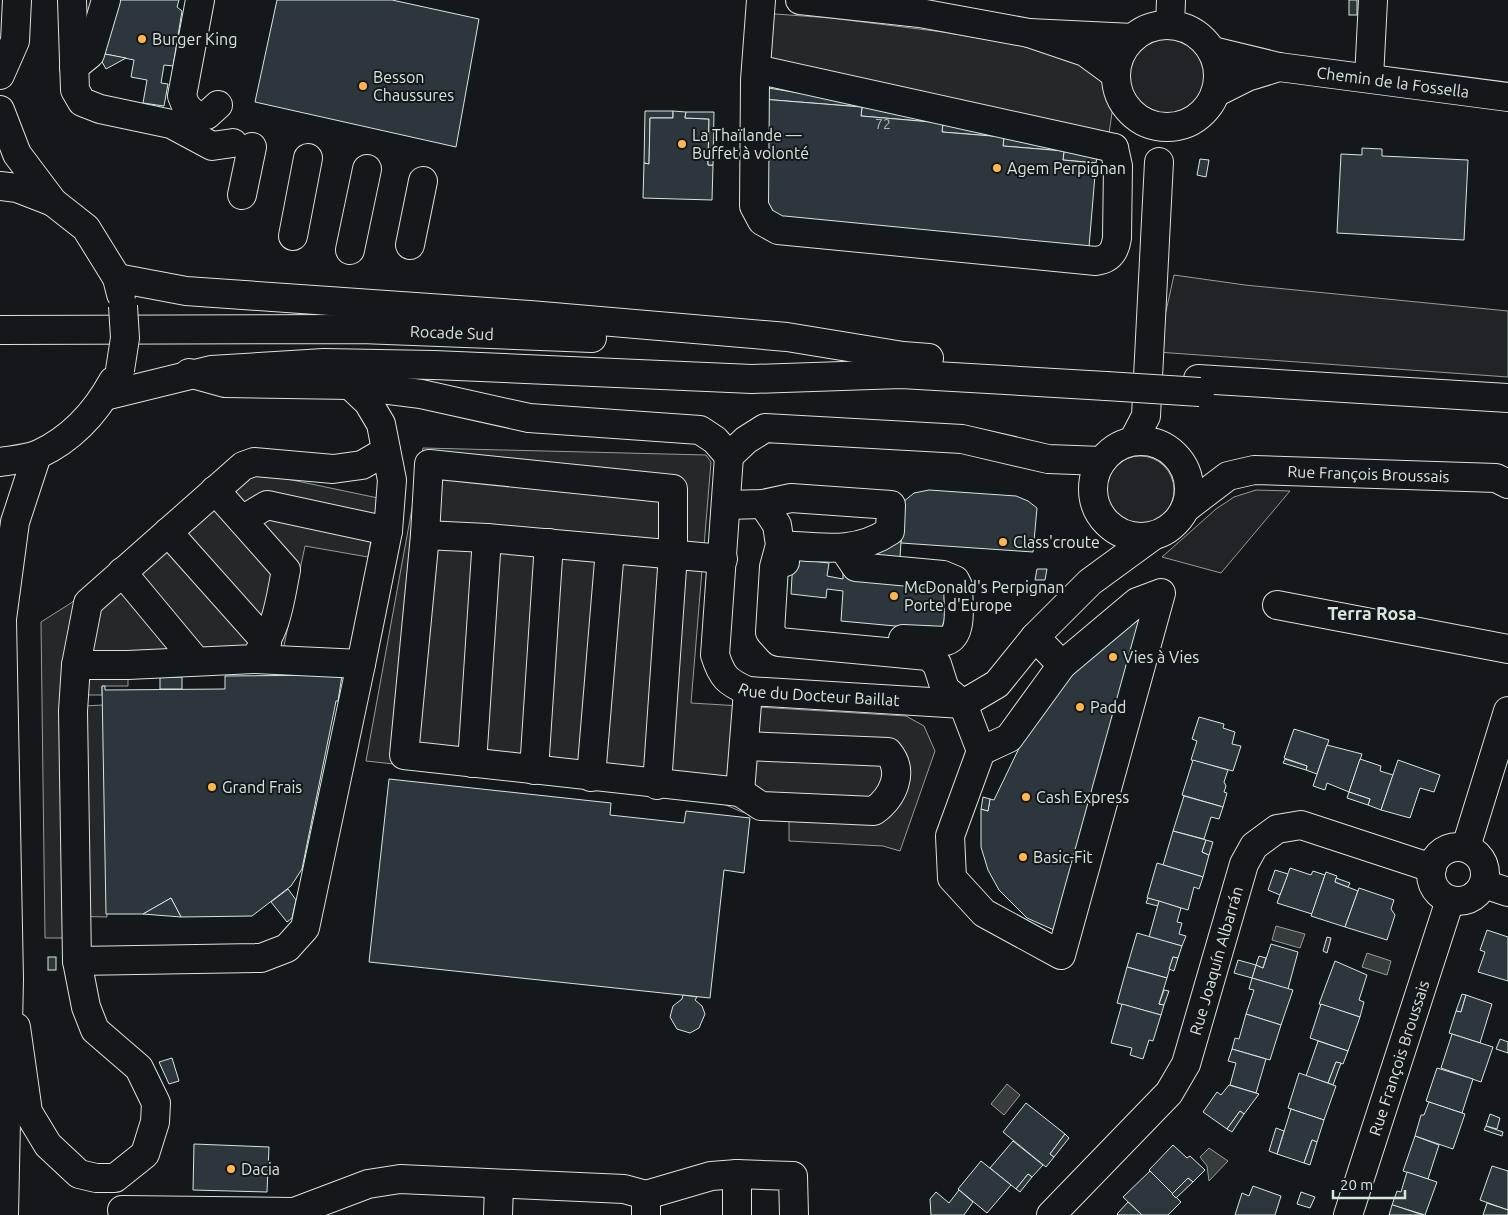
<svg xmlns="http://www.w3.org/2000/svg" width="1508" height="1215" font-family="Ubuntu,sans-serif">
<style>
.green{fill:#202428;stroke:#939e99}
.parking{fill:#24282b;stroke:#939e99}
.water{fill:#363b3e;stroke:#939e99}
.building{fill:#2c363c;stroke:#d8e6dc}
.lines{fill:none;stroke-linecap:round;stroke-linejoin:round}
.minor-casing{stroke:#d8e6dc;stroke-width:30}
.major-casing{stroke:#d8e6dc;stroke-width:30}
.minor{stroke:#14181c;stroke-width:28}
.major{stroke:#14181c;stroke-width:28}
.major-bridge-casing{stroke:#d8e6dc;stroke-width:30;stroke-linecap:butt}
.major-bridge{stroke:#14181c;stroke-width:28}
.poi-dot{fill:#ffb74d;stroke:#14181c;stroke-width:2}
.labels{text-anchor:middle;stroke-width:4;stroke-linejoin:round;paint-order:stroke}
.number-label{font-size:14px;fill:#adbab4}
.poi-label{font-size:16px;fill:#d8e6dc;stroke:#14181c;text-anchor:start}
.street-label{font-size:16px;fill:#d8e6dc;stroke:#14181c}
.neighbourhood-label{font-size:18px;font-weight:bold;fill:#d8e6dc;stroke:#14181c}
</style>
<rect width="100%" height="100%" fill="#14181c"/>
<g class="green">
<circle cx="1167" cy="75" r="51"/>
<polygon points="1174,275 1245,285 1508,311 1508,377 1157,352"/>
<circle cx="1140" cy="490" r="34"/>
<polygon points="1256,490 1290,491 1221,573 1162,557 1216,509 1234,497"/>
</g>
<g class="parking">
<polygon points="748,12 831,18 943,32 1055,51 1095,67 1113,106 1106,154 745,78"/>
<polygon points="423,448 706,455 711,462 691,703 906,716 924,726 935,751 900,851 883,846 789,841 789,817 742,812 710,798 366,761"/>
<polygon points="230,467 378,498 368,557 305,546 281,660 128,665 128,686 102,686 102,695 83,695 82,706 104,705 107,917 63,916 63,938 45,938 41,622 71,603"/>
</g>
<g class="water">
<polygon points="1276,926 1305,934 1300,948 1272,940"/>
<polygon points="1367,953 1391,961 1387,975 1362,967"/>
<polygon points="1007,1084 1020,1095 1004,1115 991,1104"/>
<polygon points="1209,1148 1228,1161 1209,1181 1207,1166 1200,1157"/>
</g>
<g class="building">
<polygon points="114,0 179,0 177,7 182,11 173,66 164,65 161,83 168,84 164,106 143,103 147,80 131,77 134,60 105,54"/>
<polygon points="277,0 392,0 479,19 456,147 255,102"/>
<rect x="1349" y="0" width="8" height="15"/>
<polygon points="110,23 105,54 126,58 106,69 87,35"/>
<polygon points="762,87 862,103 1097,157 1096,163 1063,160 1064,151 1003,146 1004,137 942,132 943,123 861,116 862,107 761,99"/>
<polygon points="761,99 862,107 861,116 943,123 942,132 1004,137 1003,146 1064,151 1063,160 1096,163 1089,247 778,217 763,199"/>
<polygon points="645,111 673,111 673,118 650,118 649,164 644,163"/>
<polygon points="673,111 686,112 685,118 709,119 708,165 713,165 712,200 643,198 644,163 649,164 650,118 673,118"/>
<polygon points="686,112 714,112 713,165 708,165 709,119 685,118"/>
<polygon points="1362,148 1382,149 1382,156 1468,160 1464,240 1337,233 1341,154 1362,155"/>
<polygon points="1200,159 1209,160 1206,177 1197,175"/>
<polygon points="929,490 1016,496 1028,501 1037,508 1033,552 901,543 903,502 914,493"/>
<polygon points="886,540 901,541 900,558 876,558 878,547"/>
<polygon points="793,559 829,563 827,576 843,579 843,571 946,585 944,628 928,626 928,629 841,621 843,591 827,589 826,598 791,594"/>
<polygon points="1037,569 1047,569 1045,580 1035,580"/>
<polygon points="1129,619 1145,622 1063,934 1027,918 999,890 988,870 981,847 981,809 988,811 990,799 994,800 1022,742 1057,691 1093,650"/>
<polygon points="342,675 338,701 336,701 302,869 291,886 252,916 181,917 171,898 143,914 106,914 102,686 105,686 105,690 225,689 225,676"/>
<rect x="160" y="677" width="22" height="12"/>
<polygon points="1199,717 1224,724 1223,728 1235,732 1232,744 1241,746 1233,771 1191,760 1197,741 1192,739"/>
<polygon points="1294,729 1329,740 1317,774 1306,770 1307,766 1284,758"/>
<polygon points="1327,745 1362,754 1349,792 1327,783 1325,790 1313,786"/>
<polygon points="1285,759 1307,766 1306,770 1283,763"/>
<polygon points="1360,759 1381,766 1380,771 1393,775 1381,810 1368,805 1370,799 1349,792"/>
<polygon points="1193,760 1228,770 1224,782 1226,786 1224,792 1227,793 1223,807 1182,795"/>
<polygon points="1398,760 1440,775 1434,792 1420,788 1410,818 1381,810"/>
<polygon points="389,779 611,803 610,815 684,823 686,811 750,818 744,873 724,870 710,998 369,962"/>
<polygon points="1349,792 1370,799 1368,805 1347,798"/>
<polygon points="1184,796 1223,807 1219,819 1211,817 1204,839 1173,831"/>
<polygon points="983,797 990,799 988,811 981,809"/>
<polygon points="1173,831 1206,840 1202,852 1209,855 1203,877 1163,865"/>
<polygon points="1206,840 1213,842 1209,855 1202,852"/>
<polygon points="1157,863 1203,877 1199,889 1194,887 1188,910 1147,898"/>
<polygon points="1290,868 1311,875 1313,871 1325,875 1312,914 1277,903"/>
<polygon points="1275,870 1288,874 1280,895 1268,890"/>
<polygon points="1326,872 1337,876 1335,882 1358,891 1345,927 1311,916"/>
<polygon points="1336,878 1350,883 1348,887 1335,882"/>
<polygon points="1359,888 1394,900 1391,909 1395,915 1387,940 1345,927"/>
<polygon points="288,889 296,900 292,918 287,922 271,902"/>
<polygon points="171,898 181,917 143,914"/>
<polygon points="1148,898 1159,901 1158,906 1146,903"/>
<polygon points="1159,901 1181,908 1177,922 1182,923 1179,934 1186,936 1182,946 1149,937"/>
<polygon points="1487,930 1508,937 1508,981 1478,972 1485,952 1480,950"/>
<polygon points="1137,933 1182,946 1178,958 1173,957 1167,978 1127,967"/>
<polygon points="1327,937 1331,938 1327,953 1323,951"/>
<polygon points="1271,944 1298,952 1288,989 1252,978 1256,965 1263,968"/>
<polygon points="1259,956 1266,958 1263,968 1256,965"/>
<rect x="48" y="957" width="8" height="13"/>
<polygon points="1173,957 1178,958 1174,971 1169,969"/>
<polygon points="1238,960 1256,965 1252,978 1234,973"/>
<polygon points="1335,961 1367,975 1359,1000 1364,1002 1360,1017 1319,1004"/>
<polygon points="1127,967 1167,978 1159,1004 1164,1005 1161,1015 1117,1003"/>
<polygon points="1252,978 1293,990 1281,1025 1246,1014 1254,990 1249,989"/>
<polygon points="1164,990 1169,991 1164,1005 1159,1004"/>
<polygon points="1462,994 1466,995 1461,1012 1456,1011"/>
<polygon points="683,995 697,997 695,1000 702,1006 705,1014 699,1028 690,1033 677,1029 670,1017 673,1006 682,999"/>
<polygon points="1466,995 1492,1004 1480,1043 1449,1033 1456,1011 1461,1012"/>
<polygon points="1122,1004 1161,1015 1153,1041 1149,1040 1143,1059 1130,1055 1132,1048 1111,1043"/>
<polygon points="1321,1004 1360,1017 1348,1051 1310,1038"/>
<polygon points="1246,1014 1281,1025 1270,1060 1232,1049 1235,1038 1239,1039"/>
<polygon points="1452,1034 1493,1047 1481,1082 1441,1068"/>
<polygon points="1500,1039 1508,1042 1508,1053 1496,1049"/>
<polygon points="1318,1041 1348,1051 1343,1064 1336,1062 1328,1083 1306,1076"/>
<polygon points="1232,1049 1266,1059 1256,1093 1230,1085 1236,1063 1228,1061"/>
<polygon points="172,1058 179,1081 169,1084 159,1062"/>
<polygon points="1336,1062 1341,1063 1333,1085 1328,1083"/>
<polygon points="1437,1068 1473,1079 1462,1113 1426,1101"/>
<polygon points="1299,1073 1336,1086 1324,1120 1288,1108"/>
<polygon points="1229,1085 1259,1094 1244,1114 1240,1111 1227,1129 1203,1112 1217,1092 1221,1095"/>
<polygon points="1429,1102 1465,1114 1453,1149 1415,1136 1421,1115 1424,1115"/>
<polygon points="1026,1103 1065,1134 1050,1154 1054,1157 1046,1167 1003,1132"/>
<polygon points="1291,1109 1324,1120 1317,1142 1312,1140 1304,1163 1277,1154"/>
<polygon points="1240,1111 1244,1114 1232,1132 1227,1129"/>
<polygon points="1490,1114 1500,1118 1497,1129 1486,1126"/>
<polygon points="1486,1126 1503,1132 1502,1136 1484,1130"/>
<polygon points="1276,1128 1284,1131 1277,1154 1269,1151"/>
<polygon points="1065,1134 1069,1138 1054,1157 1050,1154"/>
<polygon points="1415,1136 1439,1145 1428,1179 1403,1171"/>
<polygon points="1312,1140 1317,1142 1310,1165 1304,1163"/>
<polygon points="1013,1141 1043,1165 1032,1177 1028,1174 1016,1189 990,1168"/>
<polygon points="194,1144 269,1147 267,1192 193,1190"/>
<polygon points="1173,1145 1187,1158 1190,1156 1205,1170 1193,1182 1188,1178 1172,1194 1149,1170"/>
<polygon points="981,1161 1011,1185 987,1213 958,1189"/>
<polygon points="1492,1166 1508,1171 1508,1210 1480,1200"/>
<polygon points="1150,1171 1181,1202 1168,1215 1142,1215 1123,1197"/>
<polygon points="1407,1172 1437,1182 1425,1215 1392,1205 1397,1191 1401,1192"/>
<polygon points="1028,1174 1032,1177 1020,1192 1016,1189"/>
<polygon points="1188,1178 1193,1182 1176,1198 1172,1194"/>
<polygon points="1253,1186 1281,1196 1275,1215 1235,1215 1242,1193 1249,1196"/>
<polygon points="959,1190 973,1202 964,1215 931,1215 930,1199 936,1192 949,1203"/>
<polygon points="1301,1192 1315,1197 1310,1208 1297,1204"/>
<polygon points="1128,1202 1142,1215 1118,1215 1117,1214"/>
<polygon points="1487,1203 1508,1210 1508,1215 1483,1215"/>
<polygon points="1392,1205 1393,1205 1423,1215 1389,1215"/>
</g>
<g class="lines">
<defs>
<g id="minor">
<polyline points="72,0 75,90 82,102 100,109 171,124 212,146 233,143"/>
<polyline points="200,0 182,96 186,106 195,115 207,115 218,105"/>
<path d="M761,0L755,80L754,206L762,221L778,230L1096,261C1110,259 1115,252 1117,238L1118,166L1114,148"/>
<polyline points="800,0 920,13 1029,33"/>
<polyline points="1170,25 1171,0"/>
<circle cx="1167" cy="76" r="51"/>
<polyline points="1213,51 1279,67 1247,77 1215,93"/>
<polyline points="74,67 90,54 106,0"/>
<path id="s1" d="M1279,67L1508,97"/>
<polyline points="756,69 1114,148"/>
<polyline points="1115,74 1085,52 1029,33 1133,38"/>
<polyline points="0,75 15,41 17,0"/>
<polyline points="1369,78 1373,0"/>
<polyline points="242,195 252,147"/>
<polyline points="293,236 308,158"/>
<polyline points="410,245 423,181"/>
<polyline points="350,250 367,169"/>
<polyline points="189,373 225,383 350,385 421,394 529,418 700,430 715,440 729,456"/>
<circle cx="1141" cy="489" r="48"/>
<polyline points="1133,441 1146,416 1159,162"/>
<path id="s2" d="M729,456L715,655C722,677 727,682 748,691L963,704L997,684L1035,637L1090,582L1153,536"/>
<polyline points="729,456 746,440 765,428 962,439 1048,459 1102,461"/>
<polyline points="763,504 777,525 780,545 774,567 770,632 779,642 928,656 937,664 945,689 963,704 981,751 950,836 952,878 984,913 1061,955 1161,593 1137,602 1062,665 1035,637"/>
<path d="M726,505L763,504L791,498L891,505L890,531C855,555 820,547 780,545L785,562"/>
<path id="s3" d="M1186,508L1228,476L1254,470L1496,478L1508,484"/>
<polyline points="242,520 267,505 388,531"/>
<polyline points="168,532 267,643"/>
<polyline points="425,535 429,464 673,489 673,554 657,785"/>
<path d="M844,549L856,567L943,575L955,580L958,586C958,602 964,635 946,641L903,639"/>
<polyline points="723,559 487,538 425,535 404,755 740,792 748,691"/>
<polyline points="122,572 196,661"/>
<polyline points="1277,605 1508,649"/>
<polyline points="254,659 361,664 388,531 392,480 381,424 368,402 350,385"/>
<polyline points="76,665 88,603 243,466 254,462 333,469 362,465 386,451"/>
<polyline points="981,751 1009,738 1062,665"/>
<polyline points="472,763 487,538"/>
<polyline points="534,770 549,543"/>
<polyline points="591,777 610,549"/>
<path d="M740,792L761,806L874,811C893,797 905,772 888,752L745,746"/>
<circle cx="1458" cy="874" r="27"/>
<polyline points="1466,847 1508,711"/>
<polyline points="1484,884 1508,892"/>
<polyline points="77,961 261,958 287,948 305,928 361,664"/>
<path d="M16,1027L28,1112L48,1145L79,1174L96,1178H115L145,1154L155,1122L156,1103L139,1068L95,1030L86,1007L77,961L73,711L76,665H128L254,659C277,630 279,606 286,570L215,490"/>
<polyline points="646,1195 711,1176 737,1174 793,1176 794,1215"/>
<polyline points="122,1210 294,1212 368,1184 400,1179 624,1189 646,1195 646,1215"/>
<polyline points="498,1215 499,1185"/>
<polyline points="737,1215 737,1174"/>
<path id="s4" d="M1051,1215L1169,1093L1186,1064L1244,864L1254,846L1277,829L1301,825L1432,868"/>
<path id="s5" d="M1348,1215L1450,900"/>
</g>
<g id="major">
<polyline points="0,110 17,154 53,202"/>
<polyline points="0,186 17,188 53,202 86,228 117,278 121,294"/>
<polyline points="117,278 186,291 530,315 787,337 903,356 929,358"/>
<path id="s6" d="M0,330L361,329L592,338"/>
<polyline points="1198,379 1508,398"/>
<polyline points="105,396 211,370 324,363 434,365 752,379 901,374 1106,386"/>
<path d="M0,462C12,460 28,459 39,454C71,439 96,412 113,381"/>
<polyline points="4,1215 9,979 2,619 15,522 37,455"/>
</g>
</defs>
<use href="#minor" class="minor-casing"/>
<use href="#major" class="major-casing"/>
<use href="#minor" class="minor"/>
<use href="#major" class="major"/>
<defs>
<g id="major-bridge">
<polyline points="120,370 125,338 123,306"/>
<polyline points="1106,386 1200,392"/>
</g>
</defs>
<use href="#major-bridge" class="major-bridge-casing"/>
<use href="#major-bridge" class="major-bridge"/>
</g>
<g class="poi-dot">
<circle cx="142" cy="39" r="5"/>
<circle cx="363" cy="86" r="5"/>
<circle cx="682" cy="144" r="5"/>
<circle cx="997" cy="168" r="5"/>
<circle cx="1003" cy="542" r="5"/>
<circle cx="894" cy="596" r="5"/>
<circle cx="1113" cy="657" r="5"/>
<circle cx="1080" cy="707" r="5"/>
<circle cx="212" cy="787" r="5"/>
<circle cx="1026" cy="797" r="5"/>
<circle cx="1023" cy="857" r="5"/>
<circle cx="231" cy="1169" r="5"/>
</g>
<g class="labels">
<g class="number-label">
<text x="883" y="129">72</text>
</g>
<g class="poi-label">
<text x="152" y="45">Burger King</text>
<text x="373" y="83">Besson<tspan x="373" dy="18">Chaussures</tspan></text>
<text x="692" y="141">La Thaïlande —<tspan x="692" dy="18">Buffet à volonté</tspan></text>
<text x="1007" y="174">Agem Perpignan</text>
<text x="1013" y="548">Class'croute</text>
<text x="904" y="593">McDonald's Perpignan<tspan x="904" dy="18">Porte d'Europe</tspan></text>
<text x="1123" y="663">Vies à Vies</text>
<text x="1090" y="713">Padd</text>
<text x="222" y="793">Grand Frais</text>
<text x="1036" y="803">Cash Express</text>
<text x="1033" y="863">Basic-Fit</text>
<text x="241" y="1175">Dacia</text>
</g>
<g class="street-label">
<text dy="6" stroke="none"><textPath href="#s1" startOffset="115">Chemin de la Fossella</textPath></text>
<text dy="6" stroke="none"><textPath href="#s6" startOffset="452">Rocade Sud</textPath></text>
<text dy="6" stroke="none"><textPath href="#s3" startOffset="194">Rue François Broussais</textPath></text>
<text dy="6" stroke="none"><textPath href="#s2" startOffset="322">Rue du Docteur Baillat</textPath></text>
<text dy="6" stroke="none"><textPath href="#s4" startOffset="311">Rue Joaquín Albarrán</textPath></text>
<text dy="6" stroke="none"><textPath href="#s5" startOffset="165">Rue François Broussais</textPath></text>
</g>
<g class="neighbourhood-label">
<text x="1372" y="620">Terra Rosa</text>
</g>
</g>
<path d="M1333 1190v8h72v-8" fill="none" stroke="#d8e6dc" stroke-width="2.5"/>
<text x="1340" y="1190" font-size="15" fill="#d8e6dc" stroke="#14181c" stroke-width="4" paint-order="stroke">20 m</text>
</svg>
